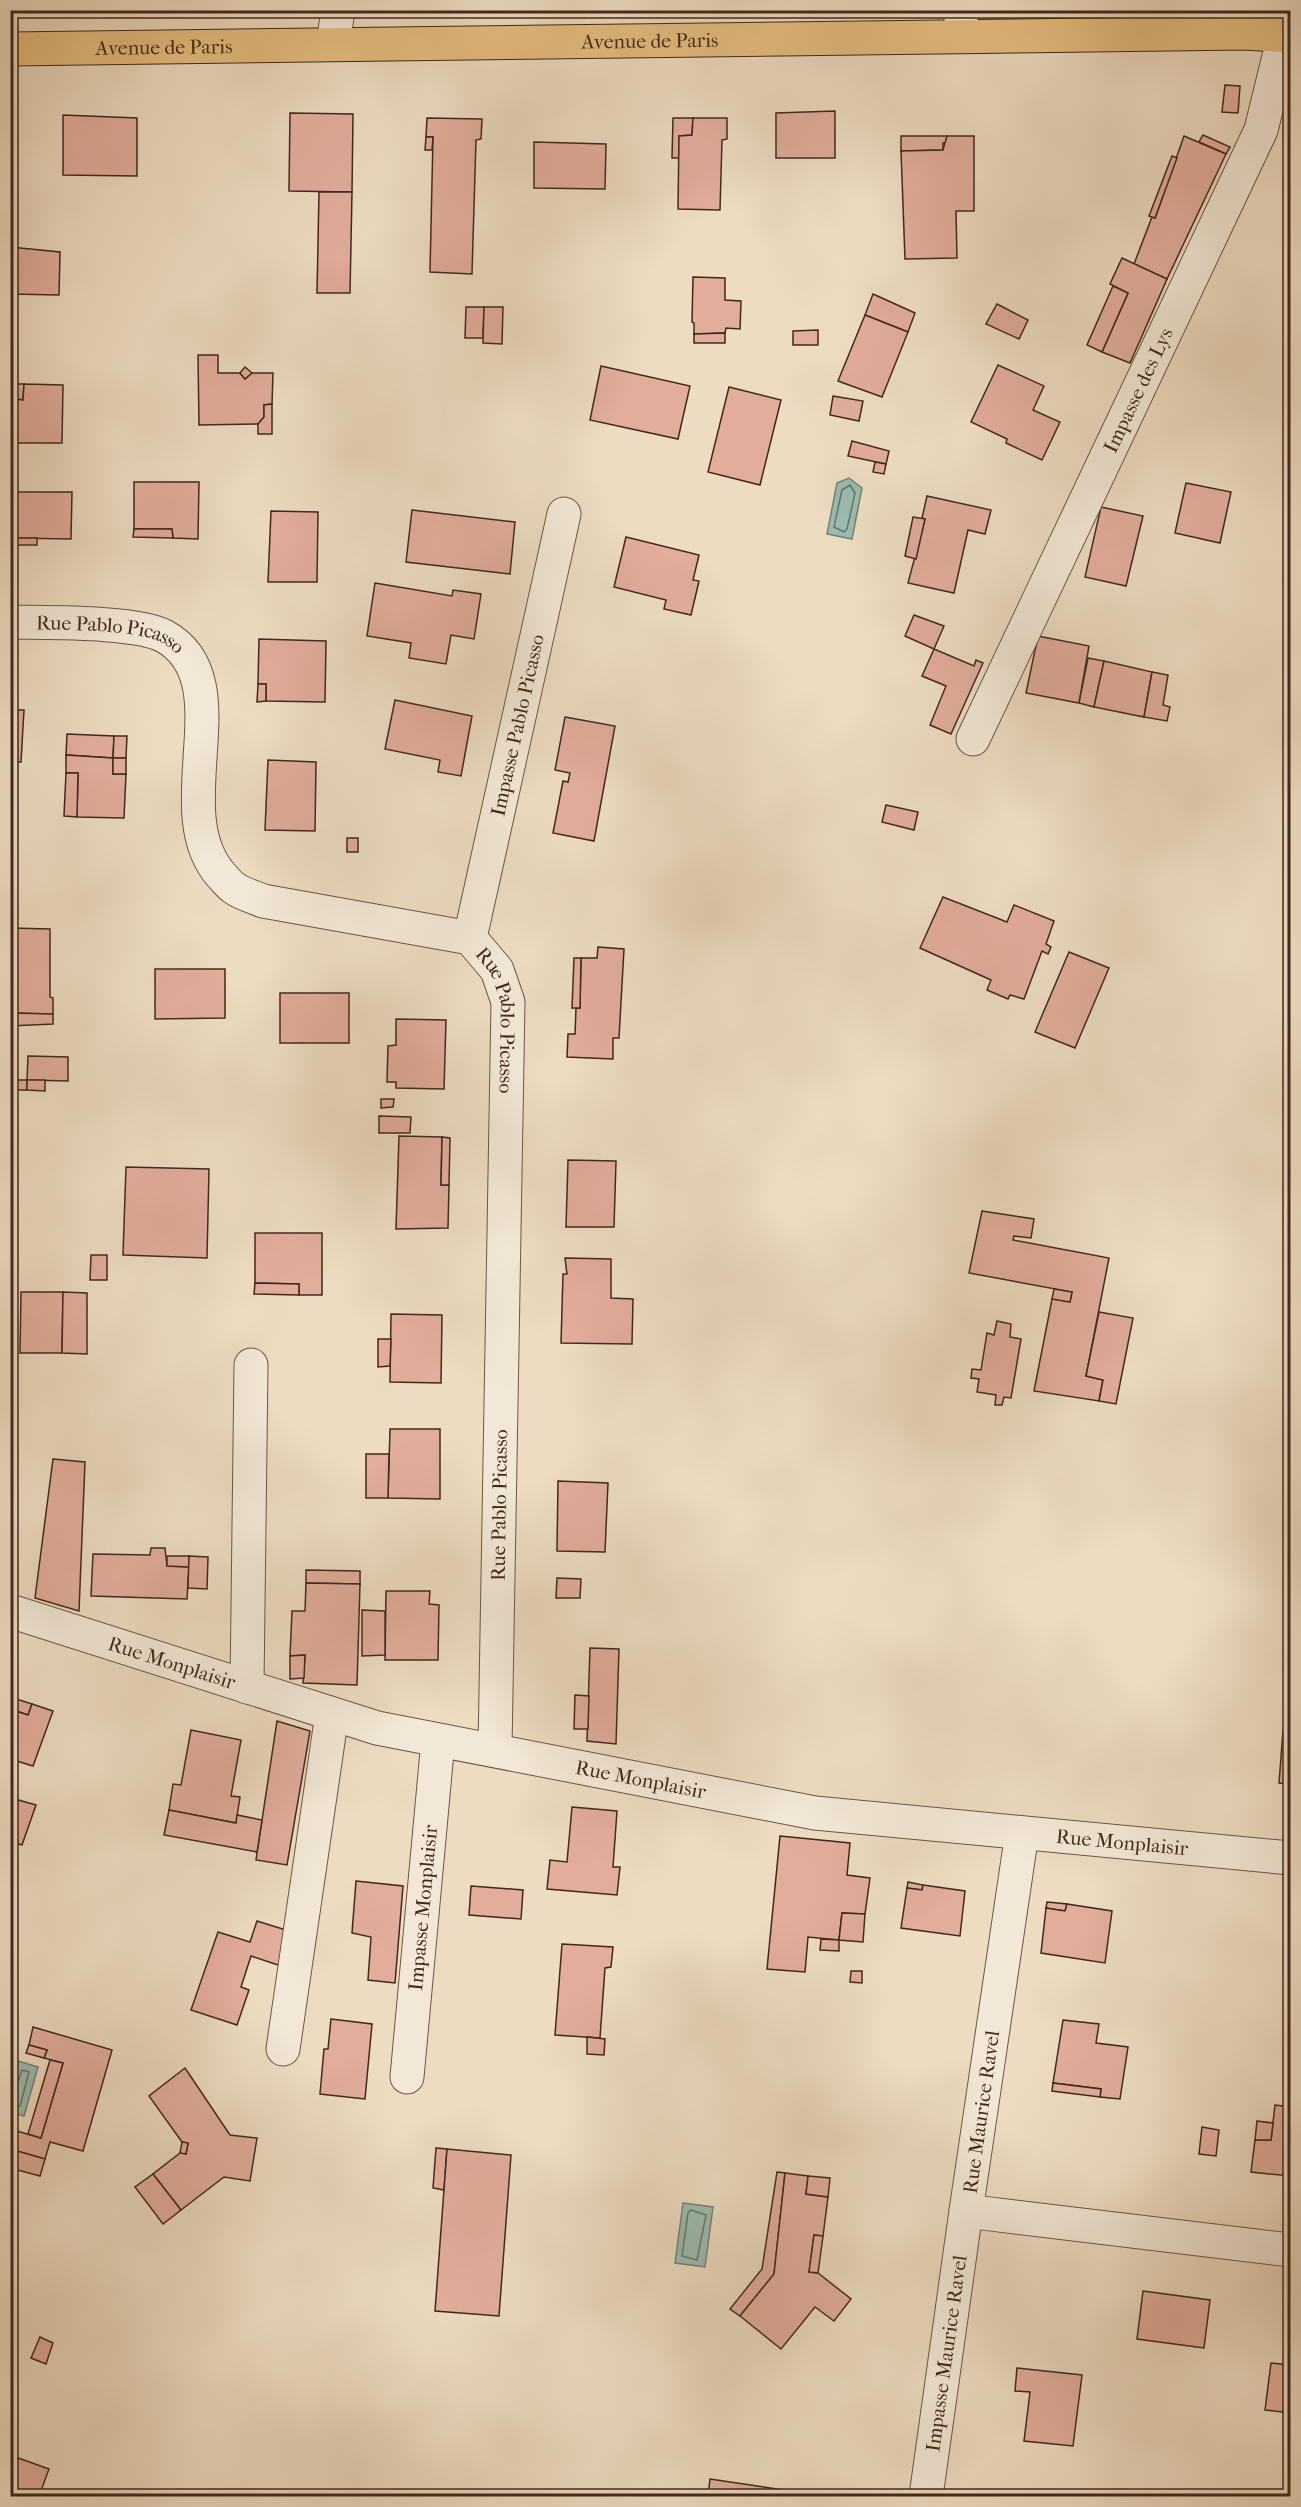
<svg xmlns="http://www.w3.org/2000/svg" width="1301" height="2507" font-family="'IM FELL French Canon',serif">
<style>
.water{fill:#99bcb1;stroke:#768175;stroke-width:1.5}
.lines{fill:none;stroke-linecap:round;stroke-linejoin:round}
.shore{stroke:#6d7266;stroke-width:1.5}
.building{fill:#e2ad9c;stroke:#41291a;stroke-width:1.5}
.minor-casing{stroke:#6c5644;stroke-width:35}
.major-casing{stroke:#41291a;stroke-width:35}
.minor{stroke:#f3e8d7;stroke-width:33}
.major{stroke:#e6be80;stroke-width:33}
.labels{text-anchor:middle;stroke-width:6;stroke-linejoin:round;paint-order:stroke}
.street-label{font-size:20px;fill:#41291a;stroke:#f3e8d7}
</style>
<rect width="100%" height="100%" fill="#eddcc1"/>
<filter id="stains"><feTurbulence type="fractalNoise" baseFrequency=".00333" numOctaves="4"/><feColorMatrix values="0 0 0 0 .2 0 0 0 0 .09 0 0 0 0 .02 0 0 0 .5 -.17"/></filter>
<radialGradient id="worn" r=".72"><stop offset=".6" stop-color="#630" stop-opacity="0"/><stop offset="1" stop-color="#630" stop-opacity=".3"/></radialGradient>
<g class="water">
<polygon points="849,478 862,488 852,539 827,534 837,483"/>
<polygon points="18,2061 38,2067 24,2116 11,2112 11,2087"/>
<polygon points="683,2203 713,2207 705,2267 675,2263"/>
</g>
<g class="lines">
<g class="shore">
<polygon points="850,485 855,493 847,529 844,532 834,527 842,490"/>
<polyline points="10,2084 18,2082 22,2070 29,2072 20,2106 10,2107"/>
<polygon points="691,2210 706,2215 697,2260 682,2256 688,2213"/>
</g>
</g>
<g class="building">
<polygon points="1225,85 1240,86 1238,113 1222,112"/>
<polygon points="835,111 835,158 776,158 776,113"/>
<polygon points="290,113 353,114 352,192 289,191"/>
<polygon points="63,115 137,118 137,176 63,175"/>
<polygon points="427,118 482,119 481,139 476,140 472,274 430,272 433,137 426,137"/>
<polygon points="673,118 693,118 692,135 679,136 679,158 672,158"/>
<polygon points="693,118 727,118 727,139 722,140 720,210 678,209 679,136 692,135"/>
<polygon points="1203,135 1230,147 1226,154 1199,142"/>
<polygon points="901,136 947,136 947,143 943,143 943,150 901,151"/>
<polygon points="947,136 974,136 974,211 956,211 957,258 905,259 901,151 943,150"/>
<polygon points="1184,136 1226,154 1167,279 1134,264 1152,217 1155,218"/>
<polygon points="426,137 433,137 432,150 425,150"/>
<polygon points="534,142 606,144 605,189 534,188"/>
<polygon points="1172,156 1177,158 1155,218 1149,216"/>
<polygon points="319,192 352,192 350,293 317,293"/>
<polygon points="10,247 60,252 59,295 10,294"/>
<polygon points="1122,258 1167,279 1130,363 1102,352 1128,293 1110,284"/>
<polygon points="693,277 725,278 725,300 741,301 740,329 726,328 725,333 694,334 694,323 692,322"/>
<polygon points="1113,286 1128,293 1102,352 1087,345"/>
<polygon points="873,294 915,313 908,332 865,315"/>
<polygon points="997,304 1028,320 1019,339 986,324"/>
<polygon points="466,307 484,307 483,338 465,338"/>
<polygon points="484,307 503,307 502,344 483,343"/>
<polygon points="865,315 908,332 882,397 838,381"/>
<polygon points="818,330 818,345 793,345 793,331"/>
<polygon points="725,333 725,343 694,343 694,334"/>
<polygon points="198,355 218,355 218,373 240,373 245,379 252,373 273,373 272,404 264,405 264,417 258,424 199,425"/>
<polygon points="998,365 1044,386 1033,410 1060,422 1042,460 1006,443 1007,439 971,422"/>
<polygon points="601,366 690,386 678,439 590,420"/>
<polygon points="245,367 252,373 245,379 240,373"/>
<polygon points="17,384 24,384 23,400 17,399"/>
<polygon points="24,384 63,385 62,443 16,443 17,399 23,400"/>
<polygon points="729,387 781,400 760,485 708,472"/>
<polygon points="833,396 863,401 859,421 830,415"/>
<polygon points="272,404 272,434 258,434 258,424 264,417 264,405"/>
<polygon points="852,441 889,451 886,464 848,456"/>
<polygon points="875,462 886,464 884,474 873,472"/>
<polygon points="134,482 199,482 198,539 173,538 172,529 134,529"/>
<polygon points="1186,483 1231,492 1220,543 1175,533"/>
<polygon points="10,492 72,492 71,539 10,538"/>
<polygon points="927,496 991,510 985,534 968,530 954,593 908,583 925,519 922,518"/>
<polygon points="1101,507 1143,516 1126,586 1085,577"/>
<polygon points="412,510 515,522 510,574 406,562"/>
<polygon points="271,511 318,512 317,582 268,582"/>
<polygon points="913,517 925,519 916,559 905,556"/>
<polygon points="134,529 172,529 173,538 133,537"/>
<polygon points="626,537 699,555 693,580 699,581 691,615 664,609 666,600 614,587"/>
<rect x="10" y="538" width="27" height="7"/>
<polygon points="375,583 452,596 453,590 481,594 474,639 451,635 446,664 409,658 411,643 367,636"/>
<polygon points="914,615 944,626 934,649 905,636"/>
<polygon points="1038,636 1089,646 1079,703 1026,693"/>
<polygon points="259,639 326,641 325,702 266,701 266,684 258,684"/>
<polygon points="934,649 974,666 976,660 983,663 951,734 930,725 946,686 922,676"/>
<polygon points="1088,658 1104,661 1094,707 1079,703"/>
<polygon points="1104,661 1152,672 1144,717 1094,707"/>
<polygon points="1152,672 1168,675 1163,705 1170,707 1167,721 1144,717"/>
<polygon points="258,684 266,684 266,701 257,702"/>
<polygon points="395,700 472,716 461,776 438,772 440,760 385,749"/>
<polygon points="10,710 24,710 21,762 10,762"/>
<polygon points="565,717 615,726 594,841 553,833 563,781 568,782 570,773 555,770"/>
<polygon points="67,734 114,736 113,758 66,755"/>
<polygon points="114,736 127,736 126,758 113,758"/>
<polygon points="66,755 113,758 113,774 126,774 124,818 77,817 78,773 66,773"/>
<rect x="113" y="758" width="13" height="16"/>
<polygon points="268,760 316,762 315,831 265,830"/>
<polygon points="66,773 78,773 77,817 64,816"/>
<polygon points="886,805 918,812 914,830 882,822"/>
<rect x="347" y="838" width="11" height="14"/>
<polygon points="943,897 1007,922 1014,905 1054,921 1046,944 1051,947 1048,954 1042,951 1024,999 1010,995 1008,999 987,990 991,980 920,948"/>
<polygon points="10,928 50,929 50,997 53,998 53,1014 10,1013"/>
<polygon points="598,947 624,949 619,1038 613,1038 613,1059 567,1057 568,1034 575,1034 576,1008 580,1008 581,958 597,958"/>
<polygon points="1069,952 1109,968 1075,1048 1035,1032"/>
<polygon points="574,958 581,958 580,1008 572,1008"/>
<polygon points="155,969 225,969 225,1018 155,1019"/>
<rect x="280" y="993" width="69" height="50"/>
<polygon points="10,1013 53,1014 53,1024 10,1026"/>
<polygon points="396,1019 446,1020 444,1089 396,1088 396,1082 387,1082 388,1046 396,1045"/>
<polygon points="28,1056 68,1057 68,1081 27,1080"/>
<rect x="14" y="1080" width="13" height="10"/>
<polygon points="27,1080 45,1080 45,1091 27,1090"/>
<polygon points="381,1099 394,1099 393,1107 381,1108"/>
<polygon points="379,1116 411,1117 410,1133 379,1133"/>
<polygon points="399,1136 442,1137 441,1185 449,1185 448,1228 396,1229"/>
<polygon points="442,1137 450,1138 449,1185 441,1185"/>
<polygon points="568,1160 616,1161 614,1227 566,1227"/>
<polygon points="126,1167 209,1169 207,1258 123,1255"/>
<polygon points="982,1211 1034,1219 1031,1238 1014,1236 1013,1240 1109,1258 1086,1376 1103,1380 1099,1401 1034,1391 1052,1299 1070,1302 1072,1292 969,1273"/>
<polygon points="255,1233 322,1233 322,1295 299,1295 299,1284 255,1283"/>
<polygon points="91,1255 107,1255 107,1280 90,1280"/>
<polygon points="565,1258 611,1259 611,1298 633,1299 632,1344 561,1343 563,1274 567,1274"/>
<polygon points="255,1283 299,1284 299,1295 254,1294"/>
<polygon points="1054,1289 1072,1292 1070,1302 1052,1299"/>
<polygon points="21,1292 63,1292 62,1353 20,1353"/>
<polygon points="63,1292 87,1293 87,1354 62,1353"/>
<polygon points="1099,1312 1133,1318 1116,1404 1099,1401 1103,1380 1086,1376"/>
<polygon points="391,1314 442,1315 441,1383 390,1382"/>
<polygon points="997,1321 1011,1324 1010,1337 1021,1339 1011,1398 1004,1397 1002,1405 995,1405 996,1395 977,1392 979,1379 971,1378 972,1369 981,1370 987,1333 994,1335"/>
<polygon points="378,1339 391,1339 390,1366 378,1367"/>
<polygon points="390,1429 440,1429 440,1499 388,1498"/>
<polygon points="366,1454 389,1454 388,1498 366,1498"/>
<polygon points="53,1459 85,1462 79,1611 35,1598"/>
<polygon points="558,1481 608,1483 605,1552 557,1551"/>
<polygon points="151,1548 165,1548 167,1566 189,1567 187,1599 91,1596 93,1554 150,1555"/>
<polygon points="167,1556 189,1556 189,1567 167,1566"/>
<polygon points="189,1556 208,1557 207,1589 188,1588"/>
<polygon points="306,1570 360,1571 360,1584 306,1583"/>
<polygon points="557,1578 581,1579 580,1598 556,1598"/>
<polygon points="306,1583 360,1584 357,1685 303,1683 305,1655 290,1656 292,1611 305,1611"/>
<polygon points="386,1591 430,1591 429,1604 439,1605 438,1660 385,1660"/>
<polygon points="362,1610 385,1611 385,1655 362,1656"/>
<polygon points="590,1648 619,1649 616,1744 587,1741"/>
<polygon points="305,1655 304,1678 290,1679 290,1656"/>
<polygon points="575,1695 589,1696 588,1729 574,1729"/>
<polygon points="10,1697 32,1704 28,1715 10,1709"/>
<polygon points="32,1704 53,1711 33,1766 10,1759 10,1709 28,1715"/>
<polygon points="277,1721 310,1731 287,1865 256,1860"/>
<polygon points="191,1730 241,1740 231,1796 240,1797 236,1823 169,1810 173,1784 181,1785"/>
<polygon points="1283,1731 1290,1731 1290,1784 1279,1783"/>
<polygon points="15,1799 36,1805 22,1845 10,1841 10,1811"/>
<polygon points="572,1807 617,1811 613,1867 620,1867 617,1895 547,1889 550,1860 567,1862"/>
<polygon points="169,1810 236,1823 237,1815 262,1820 257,1852 164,1835"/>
<polygon points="780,1836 850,1843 847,1875 870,1878 865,1914 842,1913 839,1940 808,1937 805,1972 767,1969"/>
<polygon points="356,1881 403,1886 395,1983 368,1980 371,1937 352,1933"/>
<polygon points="908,1882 923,1885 922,1890 907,1888"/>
<polygon points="923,1885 965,1891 960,1936 901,1928 907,1888 922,1890"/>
<polygon points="471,1886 523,1890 521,1919 469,1915"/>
<polygon points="1047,1902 1067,1904 1065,1911 1046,1908"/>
<polygon points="1067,1904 1112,1911 1105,1963 1041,1953 1046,1908 1065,1911"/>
<polygon points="842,1913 865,1914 863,1942 839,1940"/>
<polygon points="257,1921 286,1930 281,1966 251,1956 241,1987 249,1990 237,2025 191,2010 218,1932 250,1942"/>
<polygon points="821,1939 839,1940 839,1951 820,1950"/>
<polygon points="562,1944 613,1947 611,1967 605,1968 600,2038 555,2035"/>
<polygon points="851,1971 862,1971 862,1983 850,1982"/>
<polygon points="331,2019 372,2024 365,2099 320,2094 324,2049 328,2049"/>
<polygon points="1063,2020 1099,2024 1096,2043 1128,2047 1120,2099 1100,2097 1101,2089 1053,2083"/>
<polygon points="33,2027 112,2050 83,2151 50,2142 45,2159 10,2149 10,2129 41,2138 63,2063 44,2058 47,2050 29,2045"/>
<polygon points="587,2037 605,2039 604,2055 587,2054"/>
<polygon points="29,2045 47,2050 44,2058 26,2053"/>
<polygon points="50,2060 63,2063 41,2138 28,2134"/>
<polygon points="185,2068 230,2135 257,2138 250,2181 224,2177 181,2210 153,2174 180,2153 186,2154 188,2143 182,2142 149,2096"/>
<polygon points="1053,2083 1101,2089 1100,2097 1052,2091"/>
<polygon points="1275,2105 1290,2107 1290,2176 1251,2172 1255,2140 1271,2140"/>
<polygon points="1257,2121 1273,2123 1271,2140 1255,2140"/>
<polygon points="1202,2127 1219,2130 1216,2156 1199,2154"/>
<polygon points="182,2142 188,2143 186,2154 180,2153"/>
<polygon points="436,2148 447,2149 444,2190 433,2188"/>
<polygon points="10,2149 45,2159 40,2176 10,2168"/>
<polygon points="447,2149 511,2155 499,2316 435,2311"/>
<polygon points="777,2172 785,2173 774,2274 740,2316 730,2309 762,2269"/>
<polygon points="785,2173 808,2176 806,2194 828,2197 823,2236 814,2235 809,2272 818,2273 851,2299 834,2321 815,2307 781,2349 740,2316 774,2274"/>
<polygon points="153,2174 181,2210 163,2224 135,2187"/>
<polygon points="808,2176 830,2178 828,2197 806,2194"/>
<polygon points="814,2235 823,2236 818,2273 809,2272"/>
<polygon points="1143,2291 1210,2300 1204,2348 1137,2339"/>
<polygon points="40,2337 53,2343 46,2364 31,2358"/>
<polygon points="1271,2363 1290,2365 1290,2413 1265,2410"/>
<polygon points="1017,2368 1082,2375 1073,2446 1024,2441 1030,2392 1015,2391"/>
<polygon points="10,2455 49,2469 39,2496 10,2496"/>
<polygon points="710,2479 824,2496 708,2496"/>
<polygon points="1080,2490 1124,2496 1079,2496"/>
</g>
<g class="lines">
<defs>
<g id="minor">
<polyline points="961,10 961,36"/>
<polyline points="333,44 338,10"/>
<path id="s1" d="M10,622C46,623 136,621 164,636C244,680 163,809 221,875C225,879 229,885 234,888C242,894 254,897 263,901L470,938L497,970L508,1002L495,1749"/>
<path id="s2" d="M973,739L1261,130L1284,36L1283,10"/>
<path id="s3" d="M470,938L564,514"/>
<path id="s4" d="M10,1611L377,1728L815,1813L1290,1858"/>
<polyline points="247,1687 251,1365"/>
<polyline points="1022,1833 966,2211 1290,2250"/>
<polyline points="283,2049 332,1714"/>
<path id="s5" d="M407,2077L438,1741"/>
<path id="s6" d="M926,2496L966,2211"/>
</g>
<g id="major">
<path id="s7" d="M10,49L1245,33L1290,36"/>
</g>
</defs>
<use href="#minor" class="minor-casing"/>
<use href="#major" class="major-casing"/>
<use href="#minor" class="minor"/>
<use href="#major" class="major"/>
</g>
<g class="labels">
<g class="street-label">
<text dy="7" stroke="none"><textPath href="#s7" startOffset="640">Avenue de Paris</textPath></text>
<text dy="7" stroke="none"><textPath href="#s7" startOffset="154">Avenue de Paris</textPath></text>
<text dy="7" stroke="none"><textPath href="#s2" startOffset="386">Impasse des Lys</textPath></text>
<text dy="7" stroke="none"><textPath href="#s1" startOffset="102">Rue Pablo Picasso</textPath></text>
<text dy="7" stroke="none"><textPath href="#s3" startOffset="218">Impasse Pablo Picasso</textPath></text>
<text dy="7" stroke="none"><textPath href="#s1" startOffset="765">Rue Pablo Picasso</textPath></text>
<text transform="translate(499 1505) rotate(-89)" y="7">Rue Pablo Picasso</text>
<text dy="7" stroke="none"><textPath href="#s4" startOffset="170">Rue Monplaisir</textPath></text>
<text dy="7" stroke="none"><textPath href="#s4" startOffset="654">Rue Monplaisir</textPath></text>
<text dy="7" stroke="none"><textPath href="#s4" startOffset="1140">Rue Monplaisir</textPath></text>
<text dy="7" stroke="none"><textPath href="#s5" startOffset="170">Impasse Monplaisir</textPath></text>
<text transform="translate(981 2112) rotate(-82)" y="7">Rue Maurice Ravel</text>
<text dy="7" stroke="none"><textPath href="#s6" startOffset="144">Impasse Maurice Ravel</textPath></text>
</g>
</g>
<rect width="1301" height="2507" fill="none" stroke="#eddcc1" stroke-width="36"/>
<rect x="12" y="12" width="1277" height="2483" fill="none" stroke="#41291a" stroke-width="3"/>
<rect x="18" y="18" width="1265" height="2471" fill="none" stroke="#41291a" stroke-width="1.5"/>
<rect width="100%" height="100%" filter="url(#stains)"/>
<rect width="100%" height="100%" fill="url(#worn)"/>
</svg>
